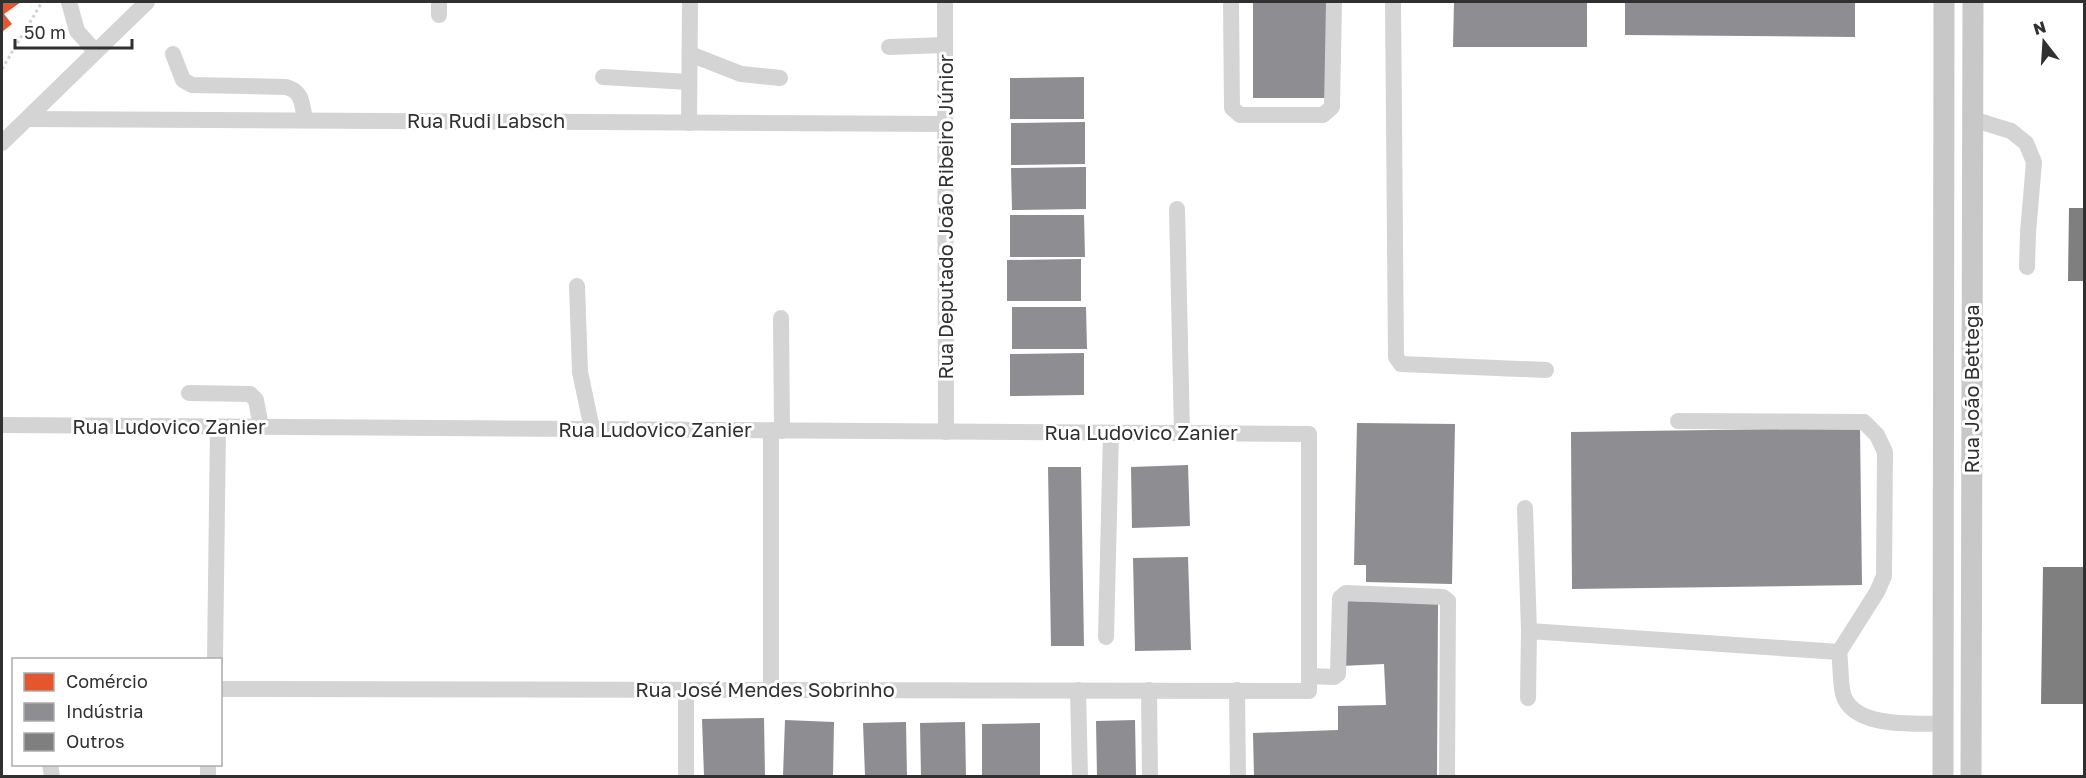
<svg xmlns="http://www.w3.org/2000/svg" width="2086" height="778" font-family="'Golos Text',sans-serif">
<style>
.shops{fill:#e4572e}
.industry{fill:#8d8d92}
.building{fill:#7f7f7f}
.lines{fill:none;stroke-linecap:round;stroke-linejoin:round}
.path{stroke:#d4d4d4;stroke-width:3;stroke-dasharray:3 3;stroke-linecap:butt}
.minor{stroke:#d4d4d4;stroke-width:16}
.major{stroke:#c8c8c8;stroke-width:21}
.labels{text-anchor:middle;stroke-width:6;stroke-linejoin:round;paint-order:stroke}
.street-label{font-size:20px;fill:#303030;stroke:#fff}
</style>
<rect width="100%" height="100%" fill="#fff"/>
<polygon class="shops" points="2,2 21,2 4,14 12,24 2,32"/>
<g class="industry">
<rect x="1253" y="2" width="76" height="96"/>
<polygon points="1454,2 1587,2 1587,47 1453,47"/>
<polygon points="1625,2 1855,3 1855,37 1625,35"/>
<polygon points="1084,77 1084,119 1010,119 1010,78"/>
<polygon points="1085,122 1085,164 1011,165 1011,123"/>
<polygon points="1086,167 1086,209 1012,210 1011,168"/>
<polygon points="1010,215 1084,215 1085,257 1010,257"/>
<polygon points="1081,259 1081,301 1007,301 1007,260"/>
<polygon points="1012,307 1086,307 1087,349 1012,349"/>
<polygon points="1084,353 1084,395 1010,396 1010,354"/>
<polygon points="1357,423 1455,424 1452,584 1366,582 1366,565 1354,565"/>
<polygon points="1860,428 1862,585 1572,589 1571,432"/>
<polygon points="1188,465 1190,526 1132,528 1131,467"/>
<polygon points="1048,467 1081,467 1084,646 1051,646"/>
<polygon points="1188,557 1191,650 1135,651 1133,558"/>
<polygon points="1342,601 1438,603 1437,776 1254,776 1253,733 1338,730 1338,706 1386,705 1384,664 1341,666"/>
<polygon points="764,718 765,776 704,776 702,719"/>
<polygon points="785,720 834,722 833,776 783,776"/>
<polygon points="1135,720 1136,776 1097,776 1096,721"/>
<polygon points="906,722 907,776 865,776 863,723"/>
<polygon points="965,722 966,776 921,776 920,723"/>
<polygon points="1040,723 1040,776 982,776 982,724"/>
</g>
<g class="building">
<polygon points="2069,208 2084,208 2084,281 2068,281"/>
<polygon points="2043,567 2084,567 2084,704 2041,704"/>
</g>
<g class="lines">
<polyline class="path" points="2,69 42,2"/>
<g class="minor">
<polyline points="69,2 77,31 95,51"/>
<polyline points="439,2 439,15"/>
<polyline points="945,2 946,432"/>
<polyline points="1231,2 1232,108 1240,115 1323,115 1332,107 1334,2"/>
<polyline points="1393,2 1396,357 1401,364 1546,370"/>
<polyline points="889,47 945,45"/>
<path d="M173,54L183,80L192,85L286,87C303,91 302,105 305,120"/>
<polyline points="690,54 741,74 780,78"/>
<polyline points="603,77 689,82"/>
<polyline points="27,119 945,124"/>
<polyline points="1972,119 2011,131 2026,143 2034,162 2028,233 2027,267"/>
<polyline points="689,123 690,2"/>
<polyline points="2,143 147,2"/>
<polyline points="1177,209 1182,433"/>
<polyline points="577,286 580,372 592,429"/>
<polyline points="781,318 782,431"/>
<polyline points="189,393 250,394 256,400 261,427"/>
<polyline points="1678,421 1864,422 1877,435 1885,452 1884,576 1877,592 1839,652"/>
<polyline points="2,425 1309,434 1309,691 220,689"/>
<polyline points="1525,508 1529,631"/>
<polyline points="1106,637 1111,433"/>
<polyline points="215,660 218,427"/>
<polyline points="1309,676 1334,677 1338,674 1340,598 1346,593 1443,597 1448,601 1447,776"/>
<polyline points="686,690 686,776"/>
<polyline points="771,690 771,430"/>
<polyline points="1078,690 1080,776"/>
<polyline points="1149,690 1150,776"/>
<polyline points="1237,690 1238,776"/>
<path d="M1528,698L1529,631L1839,652C1841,665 1840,681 1843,694C1853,729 1915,723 1943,724"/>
<polyline points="50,764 52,776"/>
<polyline points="208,776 208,764"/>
</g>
<g class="major">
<polyline points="1943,776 1944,2"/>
<polyline points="1971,776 1973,2"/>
</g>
</g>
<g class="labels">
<g class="street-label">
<text x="486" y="128">Rua Rudi Labsch</text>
<text transform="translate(946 217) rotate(-90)" y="7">Rua Deputado João Ribeiro Júnior</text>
<text transform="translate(1972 389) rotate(-90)" y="7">Rua João Bettega</text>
<text x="169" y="434">Rua Ludovico Zanier</text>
<text x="655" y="437">Rua Ludovico Zanier</text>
<text x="1141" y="440">Rua Ludovico Zanier</text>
<text x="765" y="697">Rua José Mendes Sobrinho</text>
</g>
</g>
<rect width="2086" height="778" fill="none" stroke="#303030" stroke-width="6"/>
<rect x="12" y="658" width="210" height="108" fill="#ffffff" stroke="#acacac" stroke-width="1.5"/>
<rect x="24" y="673" width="30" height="18" fill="#e4572e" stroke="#acacac" stroke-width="1.5"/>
<text x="66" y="688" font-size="18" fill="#303030">Comércio</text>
<rect x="24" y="703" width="30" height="18" fill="#8d8d92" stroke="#acacac" stroke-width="1.5"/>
<text x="66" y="718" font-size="18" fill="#303030">Indústria</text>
<rect x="24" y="733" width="30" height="18" fill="#7f7f7f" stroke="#acacac" stroke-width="1.5"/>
<text x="66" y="748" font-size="18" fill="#303030">Outros</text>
<g transform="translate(2044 42) rotate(343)" stroke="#ffffff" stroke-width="4.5" paint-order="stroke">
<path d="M0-4.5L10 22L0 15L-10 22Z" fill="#303030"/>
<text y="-9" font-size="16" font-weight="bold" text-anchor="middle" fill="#303030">N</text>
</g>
<path d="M15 39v9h117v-9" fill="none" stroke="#303030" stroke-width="3"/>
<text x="24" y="39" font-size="18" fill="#303030" stroke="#ffffff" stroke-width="4.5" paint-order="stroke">50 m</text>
</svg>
